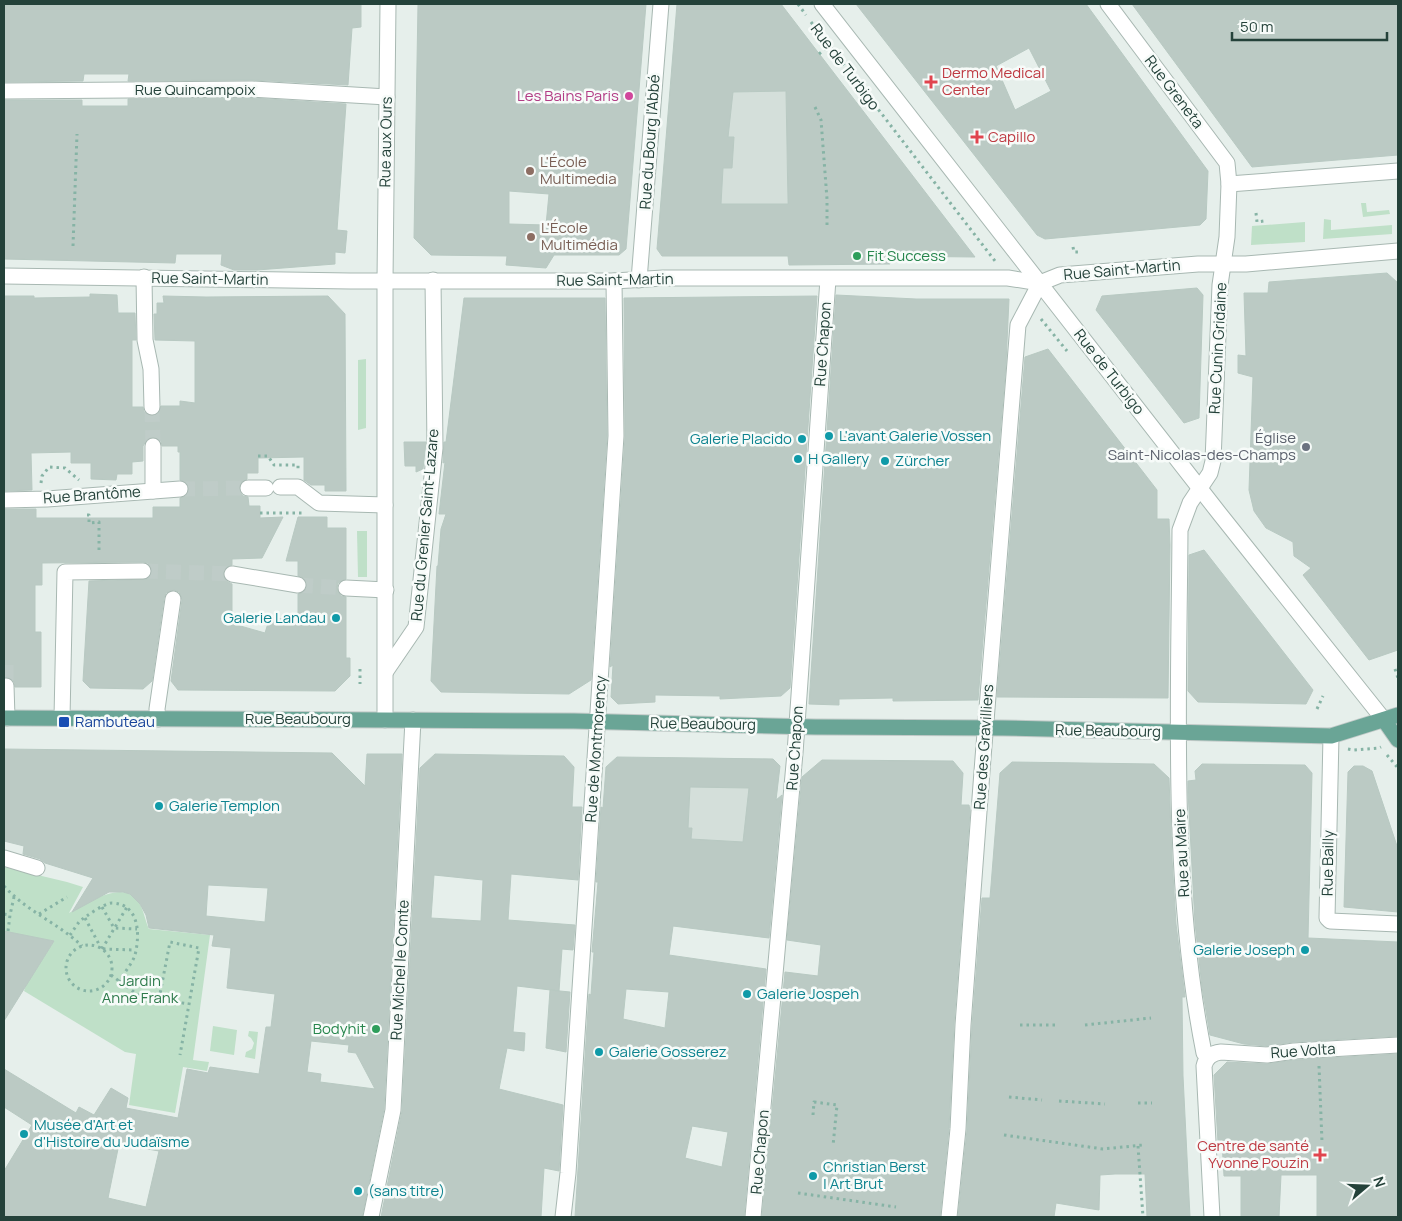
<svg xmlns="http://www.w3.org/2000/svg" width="1402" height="1221" font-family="Manrope,sans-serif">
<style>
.built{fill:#d4dfda}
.green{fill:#bfe0c8}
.building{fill:#bbcac4;stroke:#b8c9c2;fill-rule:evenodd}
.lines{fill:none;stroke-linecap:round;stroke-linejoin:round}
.minor-tunnel{stroke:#bfccc8;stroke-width:15;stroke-dasharray:15 8;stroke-linecap:butt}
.minor-casing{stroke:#a8b8b2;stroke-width:17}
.major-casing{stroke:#c2cac8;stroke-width:17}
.path{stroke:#86b3a5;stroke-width:3;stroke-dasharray:2.5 4;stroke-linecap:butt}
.minor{stroke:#fff;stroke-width:15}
.major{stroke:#6aa596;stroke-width:15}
.health-dot{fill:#e0444e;stroke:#f7fbf9;stroke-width:2}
.hotel-dot{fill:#d1479c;stroke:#f7fbf9;stroke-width:2}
.education-dot{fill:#8d6e63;stroke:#f7fbf9;stroke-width:2}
.leisure-dot{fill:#2e9e5b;stroke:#f7fbf9;stroke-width:2}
.culture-dot{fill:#0f9aa8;stroke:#f7fbf9;stroke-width:2}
.worship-dot{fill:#6b7280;stroke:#f7fbf9;stroke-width:2}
.transit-dot{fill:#1a4fb4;stroke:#f7fbf9;stroke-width:2}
.labels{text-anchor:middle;stroke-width:5;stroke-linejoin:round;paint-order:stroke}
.street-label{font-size:15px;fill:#24423a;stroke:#f7fbf9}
.health-label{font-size:15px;fill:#be3a42;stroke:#f7fbf9;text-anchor:start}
.hotel-label{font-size:15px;fill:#b23c85;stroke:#f7fbf9;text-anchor:end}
.education-label{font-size:15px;fill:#785e54;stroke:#f7fbf9;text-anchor:start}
.leisure-label{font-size:15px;fill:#27864d;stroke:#f7fbf9;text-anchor:start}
.culture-label{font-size:15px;fill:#0d838f;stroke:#f7fbf9;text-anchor:start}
.worship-label{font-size:15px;fill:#5b616d;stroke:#f7fbf9;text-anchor:end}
.transit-label{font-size:15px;fill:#164399;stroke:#f7fbf9;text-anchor:start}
.park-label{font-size:15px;fill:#2d7a4b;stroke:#f7fbf9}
</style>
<rect width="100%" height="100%" fill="#e6efeb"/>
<g class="built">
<polygon points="786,70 788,256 671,256 722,92"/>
<polygon points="668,757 773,759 780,766 771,849 747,843 690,839 664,805"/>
</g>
<g class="green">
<polygon points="1361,203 1366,203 1367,212 1389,210 1390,214 1363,217"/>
<polygon points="1324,219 1331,220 1331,230 1392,225 1392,234 1323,239"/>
<polygon points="1305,222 1305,242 1251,245 1252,226"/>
<polygon points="366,359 366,428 358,430 358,360"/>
<polygon points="357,531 367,531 367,577 358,577"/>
<path d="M4,867L67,882L83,887L69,913C87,904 124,877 139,903C144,910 145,921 149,929L210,935L193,1060L209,1062L207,1071L183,1067L175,1113L129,1105L136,1054L125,1052L24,991L26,985L54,941L4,932Z"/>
<polygon points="213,1026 237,1030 234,1055 210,1051"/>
<polygon points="249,1031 258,1032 255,1059 245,1057 246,1052 252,1049 254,1043 251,1038 248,1036"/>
</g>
<g class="building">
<polygon points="4,4 361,4 361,27 352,28 348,85 252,80 128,81 129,74 84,74 83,81 4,82"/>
<path d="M418,4H646L626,249L619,255H554L546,268L506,265L507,256L431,255L414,238ZM509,191L549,194L546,225L509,224Z"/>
<path d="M677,4H781L975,257L889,256L890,264L789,265L788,256H662L657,249ZM786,91L788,204H721L723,168H732L734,137H728L733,92Z"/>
<path d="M856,4H1086L1208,171L1206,219L1200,225L1045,239L1037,235ZM1029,48L1051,91L1015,110L996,66Z"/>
<polygon points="1132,4 1398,4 1398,155 1252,167"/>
<polygon points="252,98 346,104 337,230 347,231 345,253 335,252 335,264 257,270 234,270 221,265 222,254 176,254 175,263 4,259 4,100 82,100 82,106 128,106 128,99"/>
<polygon points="1387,273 1398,283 1398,650 1369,660 1303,575 1311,568 1294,556 1293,542 1266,528 1254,511 1249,490 1253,377 1238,373 1238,355 1246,356 1244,293 1268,293 1269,282"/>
<polygon points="1197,288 1203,295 1199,418 1184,423 1096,310 1102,296"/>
<polygon points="90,294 117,295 118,313 135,313 136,340 132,340 132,407 143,407 144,412 152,416 157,415 161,406 180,406 180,401 195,403 195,341 155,340 154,314 157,314 157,303 164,303 163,296 206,297 328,296 345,314 346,491 325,491 325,485 311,485 304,480 304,457 258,458 258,473 247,473 247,479 240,484 240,492 243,496 248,497 249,506 260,506 260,518 283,517 262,558 232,559 232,565 225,568 223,573 226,581 232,584 232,619 230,623 265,633 270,617 298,622 298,594 306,591 307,582 304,578 298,576 298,561 286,561 298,517 327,517 327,528 346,528 346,579 338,583 337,588 341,596 346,597 346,658 350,658 350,676 335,691 178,690 171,681 182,600 179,592 174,590 166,593 164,598 152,681 143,689 90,688 83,681 89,581 147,579 151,576 152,570 148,563 143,562 42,563 42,585 35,585 35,632 41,632 41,687 15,687 14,682 11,678 4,677 5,509 36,509 36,518 153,518 153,507 180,507 180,498 186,496 189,493 188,484 180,480 180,452 178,452 178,446 162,446 161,441 153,437 148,438 143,446 143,461 132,462 132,474 117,474 116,480 91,479 91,463 71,463 71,452 31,453 32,490 5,491 4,296 34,296 34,298 90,297"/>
<polygon points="836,295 916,299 1009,299 1006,363 978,700 893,701 893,698 839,699 839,705 809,704"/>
<polygon points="817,296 790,688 781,696 720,699 720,696 655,695 655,702 618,704 611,697 613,665 610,667 625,437 624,298"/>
<polygon points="464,298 605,298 607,436 591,680 569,694 441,692 431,681 437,566 438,566 441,529 446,514 439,514 445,462 443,463 444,442 446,442"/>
<polygon points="1048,349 1157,490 1157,519 1169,519 1170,545 1168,698 997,697 1025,357"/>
<polygon points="404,442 426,442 423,469 416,472 416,466 405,466"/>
<polygon points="1204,550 1313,690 1306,704 1198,702 1188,691 1189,555"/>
<path d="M4,749L332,753L365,786L367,754H402L384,1109L362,1217H4V1171L32,1125L4,1107V1069L76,1113L79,1107L94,1115L111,1088L128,1098L126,1108L178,1118L187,1069L208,1073L210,1067L259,1074L266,1027H271L275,994L227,988L231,948L212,946L214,935L149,928L146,915L140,904L130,894L123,892H109L72,912L93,878L45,863L40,859L23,854L24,846L4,841ZM208,885L268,888L265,922L206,916ZM311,1041L349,1045L348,1052L356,1053L375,1089L320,1082L321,1074L307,1072ZM119,1144L159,1151L146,1207L108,1198Z"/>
<path d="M435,754L564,756L574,767L572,807H582L578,880L511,874L508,920L575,925L573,950L562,949L559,991L517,986L513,1032L525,1033L524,1051L507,1048L499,1089L563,1105L559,1171L544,1168L541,1217H381L402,1111L420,768ZM434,875L483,880L481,921L431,918Z"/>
<path d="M617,757L773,759L780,766L776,800L782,795L769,938L673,926L669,955L766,969L744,1217H575L589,994L591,995L594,952H592L598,882H596L601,807L603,808L606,767ZM690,787L749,788L743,842L691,839L692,828H688ZM626,989L669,992L665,1028L623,1019ZM692,1126L728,1132L722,1167L685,1158Z"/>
<polygon points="822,760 953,761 963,773 961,805 969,805 970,811 954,1024 949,1128 940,1217 762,1217 785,972 818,976 821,945 787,940 802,777"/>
<polygon points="1012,762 1154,764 1169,778 1172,859 1176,924 1185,997 1182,997 1183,1076 1190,1217 1147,1217 1145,1174 1115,1174 1100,1175 1099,1210 1056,1203 1054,1217 958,1217 967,1130 972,1026 982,898 990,898 1000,773"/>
<polygon points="1202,764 1305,765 1312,773 1308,938 1398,942 1398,1036 1293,1042 1267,1046 1244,1044 1210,1035 1202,987 1195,923 1188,792 1188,781 1196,780 1195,771"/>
<polygon points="1354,766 1363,766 1372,771 1398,849 1398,912 1344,907 1348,772"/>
<polygon points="4,931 54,941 4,1021"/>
<polygon points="550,990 570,992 566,1052 546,1048"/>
<polygon points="1398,1054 1398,1217 1317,1217 1317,1175 1281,1175 1279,1217 1241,1217 1241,1176 1224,1176 1222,1142 1218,1142 1214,1075 1227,1062 1267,1064 1295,1060"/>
</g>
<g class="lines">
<g class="minor-tunnel">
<polyline points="152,407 153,446"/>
<polyline points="180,489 248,488"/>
<polyline points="143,571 232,574"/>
<polyline points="298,585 346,588"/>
<polyline points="6,665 6,686"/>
</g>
<defs>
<g id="minor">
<polyline points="822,4 1219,513 1384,720"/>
<path d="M1108,4L1227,163L1229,184L1227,237L1220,285L1213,461L1210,473L1190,503L1180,530C1179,704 1170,882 1204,1053L1208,1057"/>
<polyline points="4,91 252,89 387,97"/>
<polyline points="1229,184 1398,171"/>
<polyline points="4,276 350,281 614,281 663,278 1008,278 1040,283 1060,275 1198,264 1246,264 1398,251"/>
<polyline points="144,277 145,340 151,369 152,407"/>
<polyline points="639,280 661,4"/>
<polyline points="153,446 153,491"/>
<polyline points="280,487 298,487 319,503 385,505"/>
<polyline points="248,488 266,488"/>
<polyline points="4,500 47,499 180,489"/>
<polyline points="232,574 298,585"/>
<polyline points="346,588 386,590"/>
<polyline points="386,671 416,627 435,448 433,280"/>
<polyline points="6,686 7,718"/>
<polyline points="62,718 65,572 143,571"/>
<polyline points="158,719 157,709 173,599"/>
<polyline points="385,720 385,280 388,4"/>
<polyline points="1331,736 1327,918 1330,921 1398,924"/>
<polyline points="4,858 37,868"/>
<polyline points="371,1217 393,1110 413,720"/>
<polyline points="563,1217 568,1173 616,436 614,281"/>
<polyline points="753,1217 795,753 828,279"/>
<polyline points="949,1217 958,1129 963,1025 983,758 1018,325 1040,283"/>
<path d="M1212,1217L1204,1066C1206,1057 1212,1053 1221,1052L1267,1055L1294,1051L1398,1045"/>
</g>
<g id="major">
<polyline points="4,718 574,721 815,727 1003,728 1331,736 1398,715"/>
<polyline points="1384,720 1398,740"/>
</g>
</defs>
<use href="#minor" class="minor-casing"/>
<use href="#major" class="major-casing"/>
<g class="path">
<polyline points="798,4 806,15"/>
<polyline points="811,22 995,261"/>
<polyline points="819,54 830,45"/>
<polyline points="815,107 821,120 827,199 827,226"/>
<polyline points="1256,213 1257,222 1264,221"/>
<polyline points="73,246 77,134"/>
<polyline points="1073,247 1074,252 1078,252 1078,250"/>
<polyline points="1041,319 1067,351"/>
<polyline points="258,456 268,456 274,465 298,465 298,471"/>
<polyline points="41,483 42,476 49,467 65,468 79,480"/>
<polyline points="260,513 302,513"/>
<polyline points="87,515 89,515 89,523 99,522 99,554"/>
<polyline points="360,669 360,684"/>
<polyline points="1395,669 1398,678"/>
<polyline points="1317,709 1323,696"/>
<polyline points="1348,749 1353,750 1379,748 1381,747"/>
<polyline points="1387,755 1398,768"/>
<path d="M4,886C26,911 58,923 82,946"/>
<polyline points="102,907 114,928 137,929"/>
<polyline points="4,914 10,915"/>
<polyline points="39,914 67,897"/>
<polyline points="85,918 101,948"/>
<polyline points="8,931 10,915 14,897"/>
<path d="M70,935C73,931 76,926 79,922C84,917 105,903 112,903C140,904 140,935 135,955C132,964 124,973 119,981"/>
<circle cx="89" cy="968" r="23"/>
<polyline points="102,949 127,907"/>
<polyline points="103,949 135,950"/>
<polyline points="111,975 138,995 188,1004"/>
<polyline points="159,999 170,942 199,948 180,1055"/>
<polyline points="1020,1025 1058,1025"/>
<polyline points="1085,1025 1151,1018"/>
<polyline points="1319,1066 1322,1142"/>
<polyline points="1009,1097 1042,1100"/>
<polyline points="1059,1101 1105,1104"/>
<polyline points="1138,1103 1152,1103"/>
<polyline points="813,1115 814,1102 837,1105 833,1146"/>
<polyline points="1004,1135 1103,1149 1143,1145"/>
<polyline points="1138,1146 1143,1217"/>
<polyline points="798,1193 896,1207"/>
</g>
<use href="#minor" class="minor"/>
<use href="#major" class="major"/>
</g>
<g class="health-dot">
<path d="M928.5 74.5h5v5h5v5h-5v5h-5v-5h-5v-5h5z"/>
<path d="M974.5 129.5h5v5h5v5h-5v5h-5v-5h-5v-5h5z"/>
<path d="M1317.5 1147.5h5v5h5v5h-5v5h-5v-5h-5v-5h5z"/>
</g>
<circle class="hotel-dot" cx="629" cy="96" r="5"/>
<g class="education-dot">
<circle cx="530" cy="171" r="5"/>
<circle cx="531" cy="237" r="5"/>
</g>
<g class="leisure-dot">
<circle cx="857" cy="256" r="5"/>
<circle cx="376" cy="1029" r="5"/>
</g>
<g class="culture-dot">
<circle cx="829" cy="436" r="5"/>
<circle cx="802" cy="439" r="5"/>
<circle cx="798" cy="459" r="5"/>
<circle cx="885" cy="461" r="5"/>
<circle cx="336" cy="618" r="5"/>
<circle cx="159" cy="806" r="5"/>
<circle cx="1305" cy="950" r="5"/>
<circle cx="747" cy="994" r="5"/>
<circle cx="599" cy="1052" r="5"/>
<circle cx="24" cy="1134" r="5"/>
<circle cx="813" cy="1176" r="5"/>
<circle cx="358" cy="1191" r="5"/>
</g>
<circle class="worship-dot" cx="1306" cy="447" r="5"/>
<rect class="transit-dot" x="58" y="716" width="12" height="12" rx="2.5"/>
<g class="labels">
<g class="street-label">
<text transform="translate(845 67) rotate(53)" y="5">Rue de Turbigo</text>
<text x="195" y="95">Rue Quincampoix</text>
<text transform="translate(1174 92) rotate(53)" y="5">Rue Greneta</text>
<text transform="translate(386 142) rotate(-89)" y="5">Rue aux Ours</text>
<text transform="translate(650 142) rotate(-86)" y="5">Rue du Bourg l'Abbé</text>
<text transform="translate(1122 270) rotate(-5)" y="5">Rue Saint-Martin</text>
<text transform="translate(210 279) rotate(1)" y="5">Rue Saint-Martin</text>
<text transform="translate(615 280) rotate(-1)" y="5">Rue Saint-Martin</text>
<text transform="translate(823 344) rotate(-86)" y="5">Rue Chapon</text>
<text transform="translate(1218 348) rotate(-87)" y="5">Rue Cunin Gridaine</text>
<text transform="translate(1109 372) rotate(52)" y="5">Rue de Turbigo</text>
<text transform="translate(92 495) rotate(-4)" y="5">Rue Brantôme</text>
<text transform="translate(425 525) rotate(-85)" y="5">Rue du Grenier Saint-Lazare</text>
<text x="298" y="724">Rue Beaubourg</text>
<text transform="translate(703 724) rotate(1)" y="5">Rue Beaubourg</text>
<text transform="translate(1108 731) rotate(1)" y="5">Rue Beaubourg</text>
<text transform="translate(984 747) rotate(-86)" y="5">Rue des Gravilliers</text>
<text transform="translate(795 748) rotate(-86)" y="5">Rue Chapon</text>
<text transform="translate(596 749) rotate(-86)" y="5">Rue de Montmorency</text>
<text transform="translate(1182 853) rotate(-93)" y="5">Rue au Maire</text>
<text transform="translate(1328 863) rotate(-89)" y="5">Rue Bailly</text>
<text transform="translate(400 970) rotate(-87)" y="5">Rue Michel le Comte</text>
<text transform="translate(1303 1051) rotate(-4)" y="5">Rue Volta</text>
<text transform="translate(760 1152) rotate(-85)" y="5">Rue Chapon</text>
</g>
<g class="health-label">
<text x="942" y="78">Dermo Medical<tspan x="942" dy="17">Center</tspan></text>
<text x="988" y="142">Capillo</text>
<text x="1309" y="1151" text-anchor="end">Centre de santé<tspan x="1309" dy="17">Yvonne Pouzin</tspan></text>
</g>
<g class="hotel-label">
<text x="619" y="101">Les Bains Paris</text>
</g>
<g class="education-label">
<text x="540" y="167">L'École<tspan x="540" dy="17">Multimedia</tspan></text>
<text x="541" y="233">L'École<tspan x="541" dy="17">Multimédia</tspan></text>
</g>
<g class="leisure-label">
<text x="867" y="261">Fit Success</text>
<text x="366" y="1034" text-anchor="end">Bodyhit</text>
</g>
<g class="culture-label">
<text x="839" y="441">L'avant Galerie Vossen</text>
<text x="792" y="444" text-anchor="end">Galerie Placido</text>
<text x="808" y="464">H Gallery</text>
<text x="895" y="466">Zürcher</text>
<text x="326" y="623" text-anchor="end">Galerie Landau</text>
<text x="169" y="811">Galerie Templon</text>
<text x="1295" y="955" text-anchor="end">Galerie Joseph</text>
<text x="757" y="999">Galerie Jospeh</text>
<text x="609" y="1057">Galerie Gosserez</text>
<text x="34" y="1130">Musée d'Art et<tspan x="34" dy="17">d'Histoire du Judaïsme</tspan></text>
<text x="823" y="1172">Christian Berst<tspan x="823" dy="17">| Art Brut</tspan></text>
<text x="368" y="1196">(sans titre)</text>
</g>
<g class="worship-label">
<text x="1296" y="443">Église<tspan x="1296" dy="17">Saint-Nicolas-des-Champs</tspan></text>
</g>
<g class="transit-label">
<text x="75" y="727">Rambuteau</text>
</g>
<g class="park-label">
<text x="140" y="986">Jardin<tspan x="140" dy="17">Anne Frank</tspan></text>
</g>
</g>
<rect width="1402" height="1221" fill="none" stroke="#24423a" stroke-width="10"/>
<g transform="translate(1367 1186) rotate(71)" stroke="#f7fbf9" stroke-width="4" paint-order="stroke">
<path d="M0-4L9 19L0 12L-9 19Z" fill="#24423a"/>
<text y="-8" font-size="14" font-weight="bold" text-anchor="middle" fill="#24423a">N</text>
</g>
<path d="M1232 32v8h155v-8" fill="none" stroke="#24423a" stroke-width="2.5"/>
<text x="1240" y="32" font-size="15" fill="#24423a" stroke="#f7fbf9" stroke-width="4" paint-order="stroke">50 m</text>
</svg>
